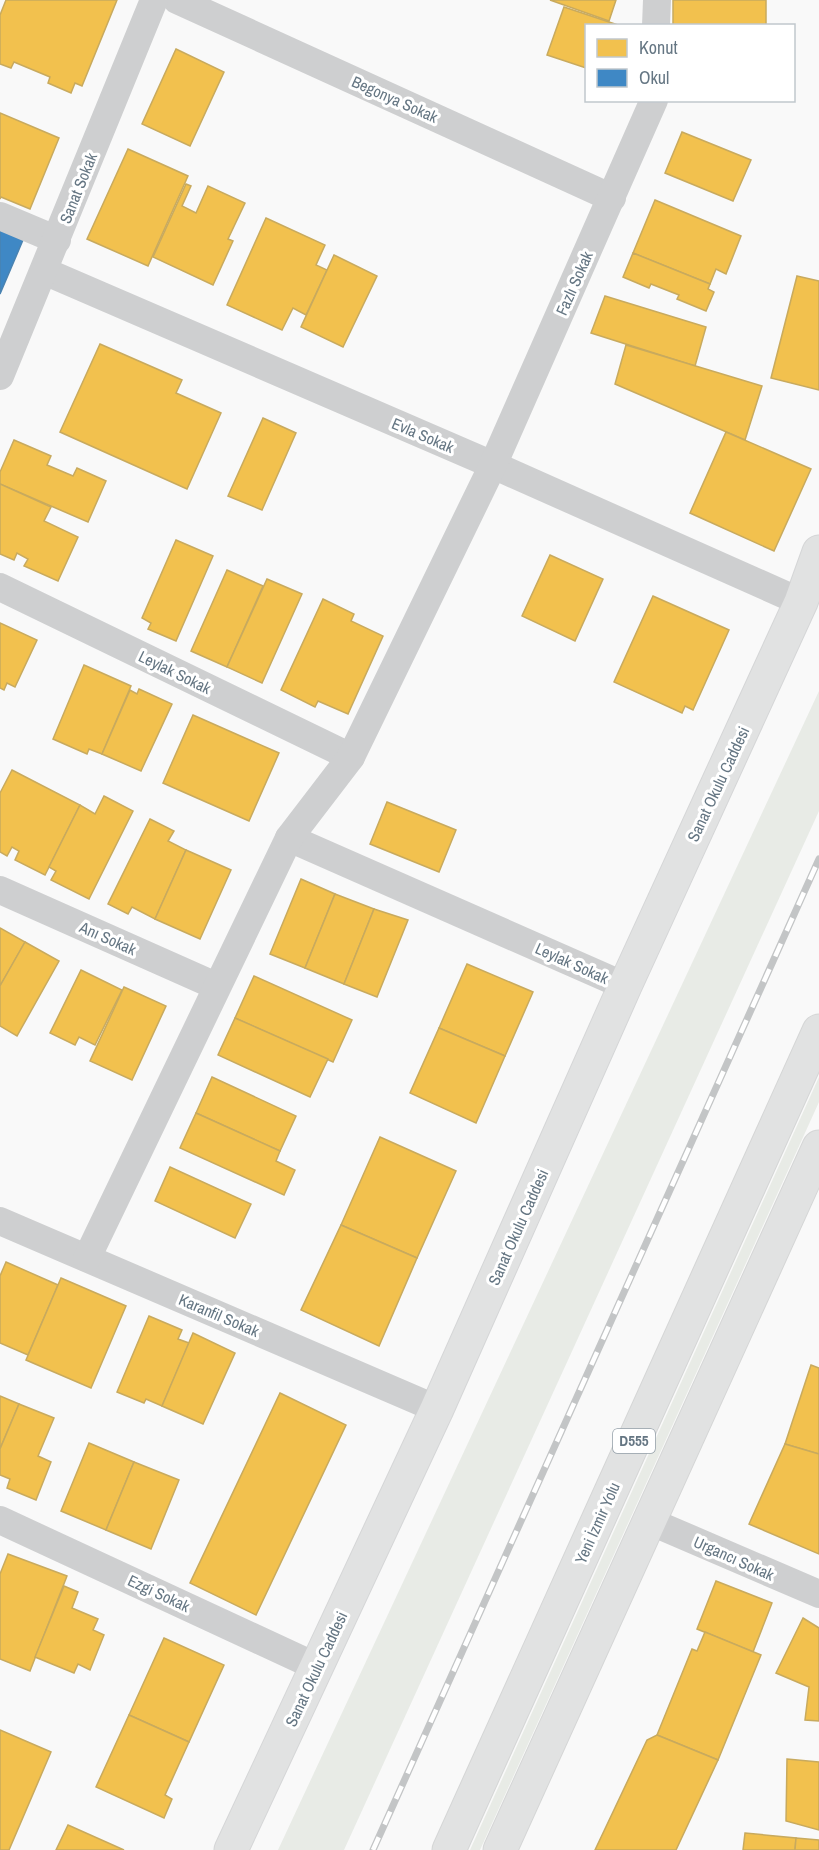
<svg xmlns="http://www.w3.org/2000/svg" width="819" height="1850" font-family="'Archivo Narrow',sans-serif">
<style>
.green{fill:#e8ebe6}
.homes{fill:#f2c14e;stroke:#c8aa5e;stroke-width:1.5}
.schools{fill:#3f88c5;stroke:#4a83b1;stroke-width:1.5}
.lines{fill:none;stroke-linecap:round;stroke-linejoin:round}
.secondary-casing{stroke:#d5d6d7;stroke-width:35}
.highway-casing{stroke:#d5d6d6;stroke-width:35}
.street{stroke:#cecfd0;stroke-width:28}
.secondary{stroke:#e1e2e2;stroke-width:33}
.highway{stroke:#e1e2e2;stroke-width:33}
.rail-casing{stroke:#c3c5c6;stroke-width:7}
.rail{stroke:#fff;stroke-width:4.5;stroke-dasharray:14;stroke-linecap:butt}
.labels{text-anchor:middle;stroke-width:6;stroke-linejoin:round;paint-order:stroke}
.shield{fill:#fff;stroke:#939fa8;stroke-width:1.5}
.shield-label{font-size:15px;font-weight:bold;fill:#657683}
.street-label{font-size:16px;fill:#657683;stroke:#fff}
</style>
<rect width="100%" height="100%" fill="#f9f9f9"/>
<g class="green">
<polygon points="819,691 819,811 344,1850 278,1850"/>
<polygon points="819,1077 819,1102 480,1850 470,1850"/>
</g>
<g class="homes">
<polygon points="6,0 117,0 82,86 75,83 71,93 48,83 50,77 14,62 11,68 0,64 0,15"/>
<polygon points="550,0 616,0 609,21"/>
<rect x="673" y="0" width="93" height="26"/>
<polygon points="564,7 621,26 586,26 586,68 547,55"/>
<polygon points="176,49 224,72 190,146 142,124"/>
<polygon points="0,113 59,138 30,209 1,197 0,199"/>
<polygon points="682,132 751,160 733,201 665,173"/>
<polygon points="128,149 188,176 148,266 87,239"/>
<polygon points="186,184 191,186 182,206 196,213 208,186 245,203 228,239 233,241 213,285 153,257"/>
<polygon points="655,200 741,236 726,274 716,269 710,284 633,253"/>
<polygon points="266,218 325,245 316,265 327,270 306,315 293,308 282,330 227,305"/>
<polygon points="633,253 710,284 708,289 714,292 706,311 677,299 679,295 651,284 649,288 623,277"/>
<polygon points="334,255 377,276 343,347 301,327"/>
<polygon points="797,276 819,281 819,390 771,378"/>
<polygon points="605,296 706,327 695,366 591,333"/>
<polygon points="100,344 182,380 176,393 221,413 187,489 60,432"/>
<polygon points="626,345 762,386 745,440 615,384"/>
<polygon points="263,418 296,433 262,510 228,496"/>
<polygon points="726,432 811,469 774,551 690,513"/>
<polygon points="14,440 51,456 47,465 73,476 77,468 106,481 88,522 0,484 0,472"/>
<polygon points="0,484 51,507 44,521 78,537 58,581 24,566 28,559 17,553 14,560 0,554"/>
<polygon points="176,540 213,556 176,641 148,629 151,623 142,618"/>
<polygon points="550,555 603,579 575,641 522,616"/>
<polygon points="227,570 263,586 227,667 191,651"/>
<polygon points="267,579 302,594 262,683 227,667"/>
<polygon points="653,596 729,630 693,710 685,706 682,713 614,682"/>
<polygon points="323,599 354,614 351,621 383,636 348,714 318,701 315,707 281,690"/>
<polygon points="0,623 37,640 15,687 7,683 4,690 0,688"/>
<polygon points="84,665 131,686 102,754 89,749 87,754 53,739"/>
<polygon points="139,689 172,704 141,771 102,754 130,690 137,694"/>
<polygon points="193,715 279,753 249,821 163,783"/>
<polygon points="12,770 80,805 45,875 15,860 19,851 12,847 7,856 0,852 0,793"/>
<polygon points="104,796 133,811 89,899 51,880 56,871 49,867 80,805 95,814"/>
<polygon points="387,802 456,830 439,872 370,844"/>
<polygon points="150,819 174,831 168,841 186,850 155,919 132,907 128,914 108,904"/>
<polygon points="186,850 231,870 200,939 155,919"/>
<polygon points="301,879 335,894 305,968 270,954"/>
<polygon points="335,894 374,909 344,984 305,968"/>
<polygon points="374,909 408,920 377,997 344,984"/>
<polygon points="0,928 25,942 0,986"/>
<polygon points="25,942 59,961 17,1036 0,1026 0,986"/>
<polygon points="467,964 533,992 505,1056 439,1028"/>
<polygon points="81,970 122,990 95,1045 79,1037 75,1045 50,1033"/>
<polygon points="254,976 352,1020 333,1062 235,1018"/>
<polygon points="124,987 166,1006 132,1080 90,1061"/>
<polygon points="235,1018 328,1059 310,1097 218,1055"/>
<polygon points="439,1028 505,1056 476,1123 410,1093"/>
<polygon points="212,1077 296,1116 280,1151 196,1113"/>
<polygon points="196,1113 280,1151 276,1161 295,1170 284,1195 180,1148"/>
<polygon points="380,1137 456,1171 417,1258 341,1225"/>
<polygon points="170,1167 251,1204 235,1238 155,1201"/>
<polygon points="341,1225 417,1258 379,1346 301,1310"/>
<polygon points="6,1262 58,1285 28,1355 0,1343 0,1276"/>
<polygon points="61,1278 126,1306 91,1388 26,1360"/>
<polygon points="149,1316 182,1330 178,1339 189,1343 162,1406 146,1399 144,1403 117,1392"/>
<polygon points="193,1333 235,1353 203,1424 162,1406"/>
<polygon points="811,1365 819,1368 819,1454 785,1444"/>
<polygon points="280,1393 346,1425 256,1615 190,1583"/>
<polygon points="0,1396 19,1404 0,1449"/>
<polygon points="19,1404 54,1418 38,1456 51,1462 36,1500 7,1488 10,1479 0,1475 0,1449"/>
<polygon points="89,1443 134,1462 106,1530 61,1511"/>
<polygon points="785,1444 819,1454 819,1554 749,1524"/>
<polygon points="134,1462 179,1480 151,1549 106,1530"/>
<polygon points="8,1554 67,1576 30,1671 0,1659 0,1574"/>
<polygon points="716,1581 772,1603 753,1652 697,1629"/>
<polygon points="64,1586 78,1592 72,1608 98,1619 93,1630 104,1635 90,1670 78,1664 74,1673 35,1657"/>
<polygon points="803,1618 819,1628 819,1721 805,1720 809,1687 776,1673"/>
<polygon points="705,1632 761,1655 718,1760 657,1735 692,1649 697,1651"/>
<polygon points="164,1638 224,1665 189,1742 129,1715"/>
<polygon points="129,1715 189,1742 165,1795 172,1799 164,1818 96,1787"/>
<polygon points="0,1730 51,1752 9,1850 0,1850"/>
<polygon points="657,1735 718,1760 676,1850 595,1850 647,1740"/>
<polygon points="787,1759 819,1762 819,1830 786,1821"/>
<polygon points="68,1825 124,1850 56,1850"/>
<polygon points="745,1833 796,1838 795,1850 743,1850"/>
<polygon points="796,1838 819,1840 819,1850 795,1850"/>
</g>
<polygon class="schools" points="0,230 23,240 0,294"/>
<g class="lines">
<defs>
<polyline id="secondary" points="231,1850 437,1409 625,986 801,602 819,552"/>
<g id="highway">
<polyline points="449,1850 819,1031"/>
<polyline points="500,1850 819,1147"/>
</g>
</defs>
<use href="#secondary" class="secondary-casing"/>
<use href="#highway" class="highway-casing"/>
<g class="street">
<polyline points="177,0 612,198"/>
<polyline points="656,26 657,0"/>
<polyline points="0,216 57,240"/>
<polyline points="44,271 493,465 801,602"/>
<polyline points="0,376 154,0"/>
<polyline points="0,587 351,757"/>
<polyline points="289,838 625,986"/>
<polyline points="0,890 216,986"/>
<polyline points="0,1221 437,1409"/>
<polyline points="87,1258 289,838 351,757 493,465 654,100"/>
<polyline points="0,1520 317,1667"/>
<polyline points="649,1521 819,1594"/>
</g>
<use href="#secondary" class="secondary"/>
<use href="#highway" class="highway"/>
<defs>
<polyline id="rail" points="373,1850 819,859"/>
</defs>
<use href="#rail" class="rail-casing"/>
<use href="#rail" class="rail"/>
</g>
<g class="labels">
<rect class="shield" x="613" y="1429" width="42" height="24" rx="4.5"/>
<g class="shield-label">
<text x="634" y="1446">D555</text>
</g>
<g class="street-label">
<text transform="translate(395 99) rotate(24)" y="6">Begonya Sokak</text>
<text transform="translate(78 188) rotate(-68)" y="6">Sanat Sokak</text>
<text transform="translate(574 283) rotate(-66)" y="6">Fazlı Sokak</text>
<text transform="translate(423 435) rotate(23)" y="6">Evla Sokak</text>
<text transform="translate(175 672) rotate(26)" y="6">Leylak Sokak</text>
<text transform="translate(718 784) rotate(-65)" y="6">Sanat Okulu Caddesi</text>
<text transform="translate(108 938) rotate(24)" y="6">Anı Sokak</text>
<text transform="translate(572 963) rotate(24)" y="6">Leylak Sokak</text>
<text transform="translate(518 1227) rotate(-66)" y="6">Sanat Okulu Caddesi</text>
<text transform="translate(219 1315) rotate(23)" y="6">Karanfil Sokak</text>
<text transform="translate(597 1523) rotate(-66)" y="6">Yeni İzmir Yolu</text>
<text transform="translate(734 1558) rotate(24)" y="6">Urgancı Sokak</text>
<text transform="translate(159 1593) rotate(25)" y="6">Ezgi Sokak</text>
<text transform="translate(316 1669) rotate(-65)" y="6">Sanat Okulu Caddesi</text>
</g>
</g>
<rect x="585" y="24" width="210" height="78" fill="#ffffff" stroke="#c1c8cd" stroke-width="1.5"/>
<rect x="597" y="39" width="30" height="18" fill="#f2c14e" stroke="#c1c8cd" stroke-width="1.5"/>
<text x="639" y="54" font-size="18" fill="#657683">Konut</text>
<rect x="597" y="69" width="30" height="18" fill="#3f88c5" stroke="#c1c8cd" stroke-width="1.5"/>
<text x="639" y="84" font-size="18" fill="#657683">Okul</text>
</svg>
